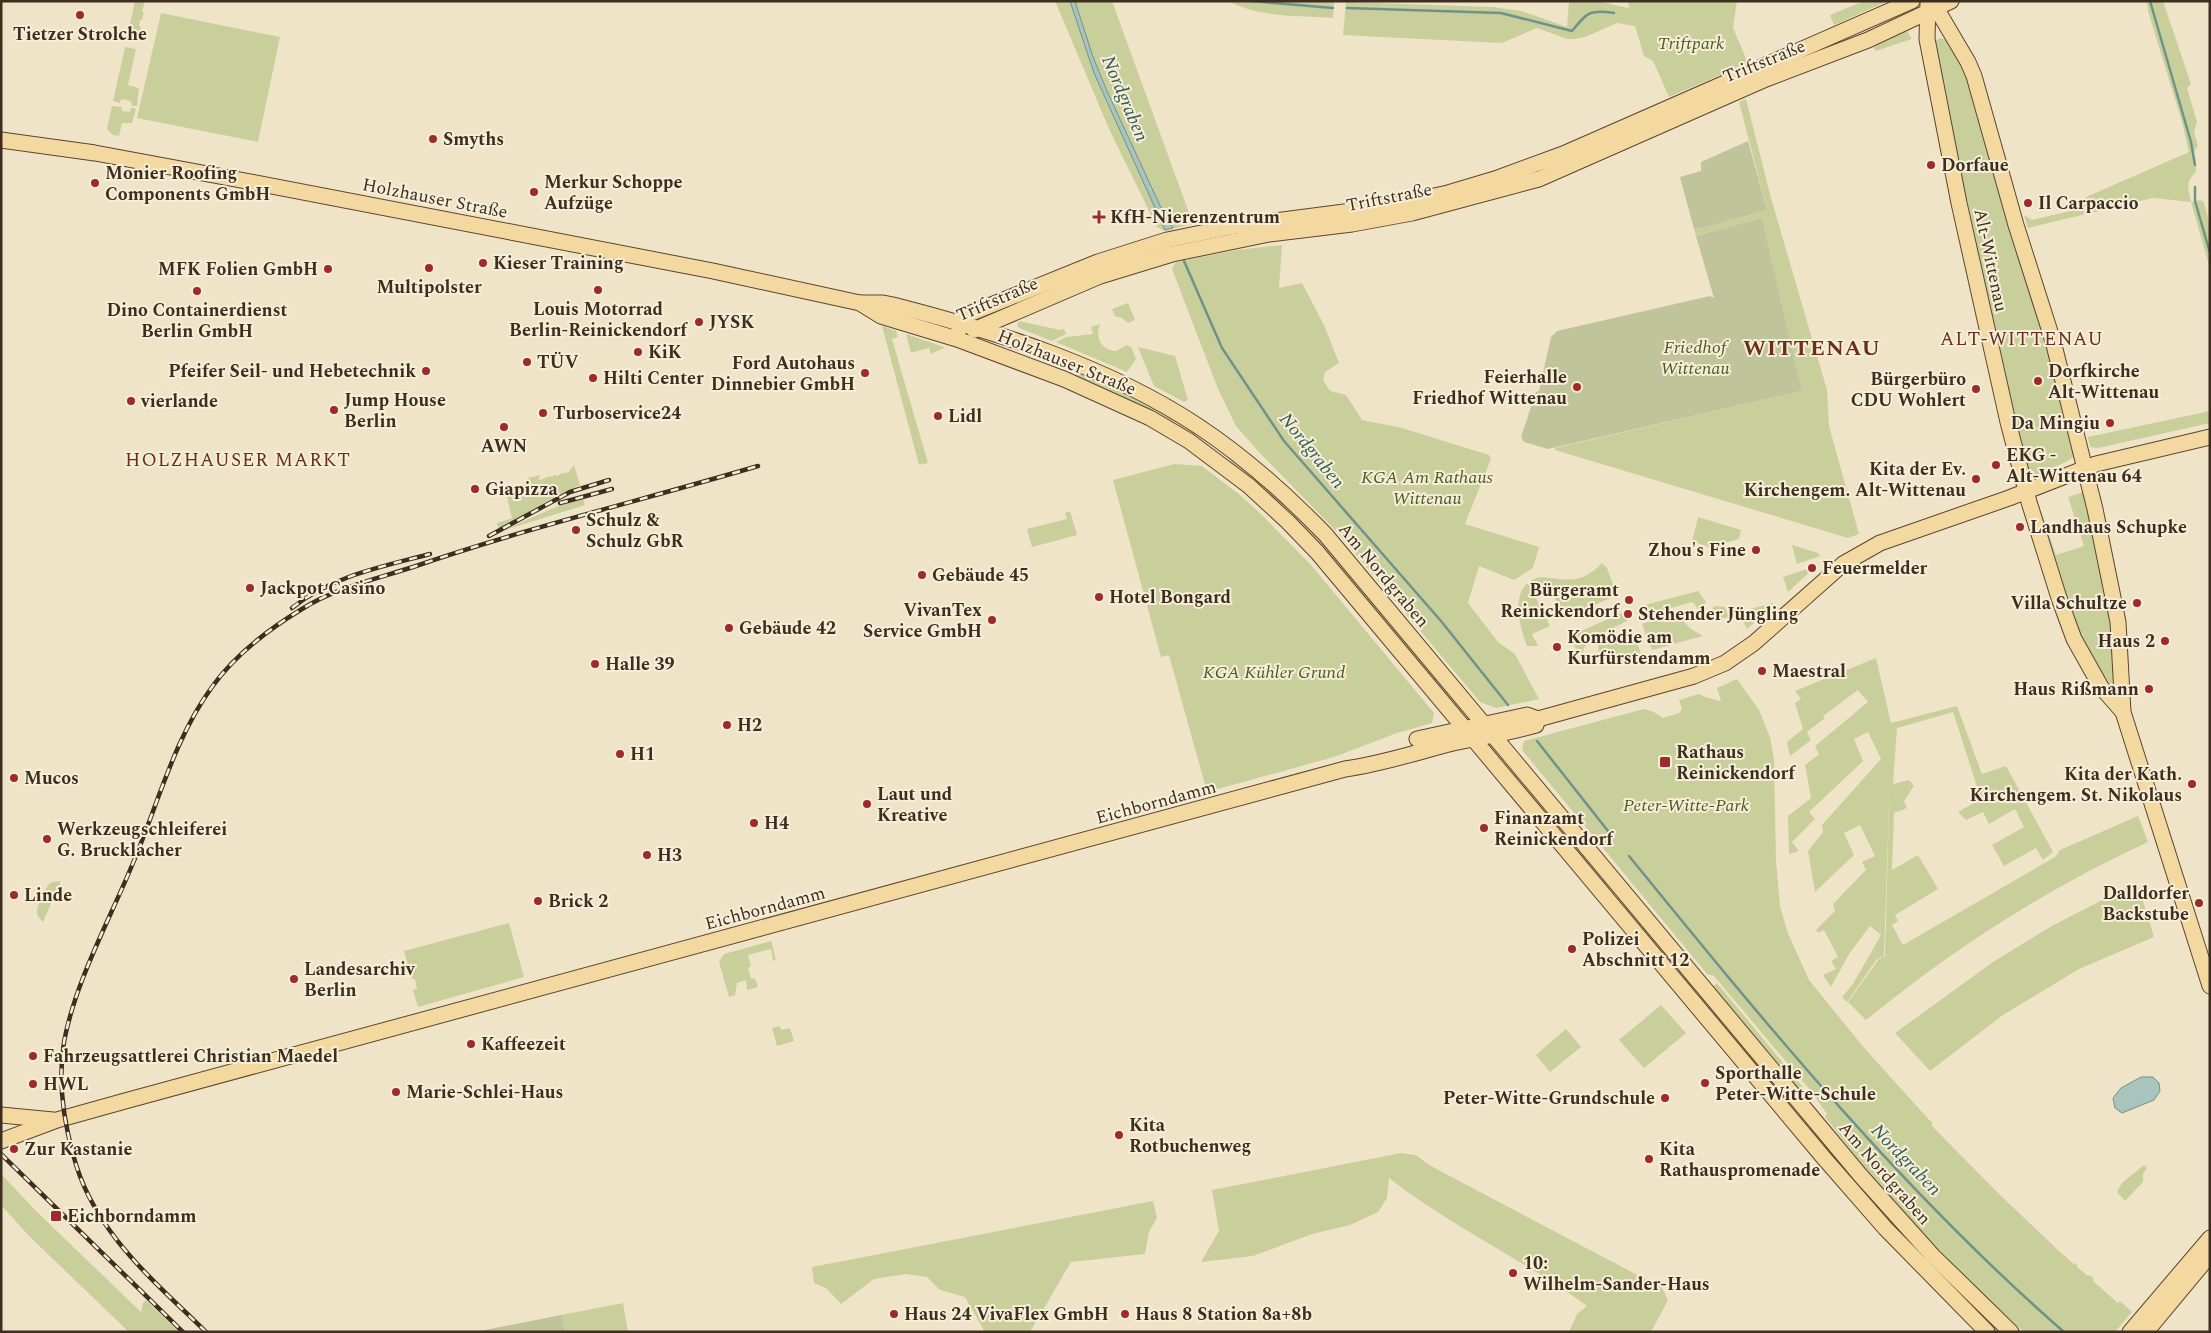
<svg xmlns="http://www.w3.org/2000/svg" width="2211" height="1333" font-family="Spectral,serif">
<style>
.green{fill:#c9cf9b}
.cemetery{fill:#bfc49a}
.water{fill:#a9c4bc;stroke:#6f938a}
.lines{fill:none;stroke-linecap:round;stroke-linejoin:round}
.stream{stroke:#6f938a;stroke-width:2.5}
.major-casing{stroke:#5b4430;stroke-width:17}
.major{stroke:#f3d9a0;stroke-width:15}
.rail-casing{stroke:#3d2e20;stroke-width:4.5}
.rail{stroke:#f7eed8;stroke-width:2.5;stroke-dasharray:8;stroke-linecap:butt}
.poi-dot{fill:#9e2a2b;stroke:#f7eed8;stroke-width:2}
.labels{text-anchor:middle;stroke-width:4;stroke-linejoin:round;paint-order:stroke}
.poi-label{font-size:18px;font-weight:bold;fill:#3d2e20;stroke:#f7eed8;text-anchor:start}
.park-label{font-size:18px;font-style:italic;fill:#4d5a26;stroke:#f7eed8}
.street-label{font-size:18px;fill:#3d2e20;stroke:#f7eed8}
.water-label{font-size:19px;font-style:italic;fill:#2f5d5a;stroke:#f7eed8}
.neighbourhood-label{font-size:19px;letter-spacing:1px;fill:#6b2e1e;stroke:#f7eed8}
.district-label{font-size:22px;font-weight:bold;letter-spacing:1px;fill:#6b2e1e;stroke:#f7eed8}
</style>
<rect width="100%" height="100%" fill="#f0e4c8"/>
<g class="green">
<polygon points="135,1 145,1 142,11 144,12 142,20 140,20 139,26 141,27 140,31 129,29"/>
<polygon points="1055,1 1112,1 1193,224 1164,231 1157,227 1109,129"/>
<path d="M1228,1L1334,2L1333,18C1298,15 1260,18 1228,1Z"/>
<polygon points="1569,1 1596,1 1629,8 1628,1 1737,1 1733,28 1748,63 1669,97 1653,61 1644,56 1635,26 1617,23 1585,37 1575,39 1567,39 1537,28 1502,43 1343,35 1346,2 1493,7 1522,11 1567,27"/>
<polygon points="1864,1 1888,1 1834,25 1830,15"/>
<path d="M2147,1H2163L2191,84L2187,88L2197,122L2194,131L2198,146L2194,152L2196,172C2185,182 2188,188 2191,202L2200,200L2204,202L2210,226V269L2191,202L2153,198L2028,228L2024,215L2032,220L2083,208L2086,197L2189,152L2182,122L2148,11Z"/>
<polygon points="161,13 280,37 258,142 137,118"/>
<polygon points="1907,31 1912,39 1876,51 1874,48 1875,46"/>
<polygon points="1940,38 1947,40 1965,68 2052,353 2077,454 2068,461 2036,475 2028,471 2010,412 1933,42"/>
<polygon points="125,47 136,49 128,85 139,88 137,106 132,106 131,101 121,99 120,103 113,101"/>
<polygon points="1746,99 1771,198 1827,390 1829,426 1859,534 1848,538 1555,450 1555,448 1802,391 1762,218 1696,236 1694,229 1703,228 1767,210 1739,102"/>
<polygon points="112,106 122,107 122,111 130,112 131,108 136,109 132,123 122,123 119,136 113,135 107,129"/>
<polygon points="1282,245 1279,288 1302,283 1324,325 1339,363 1325,372 1323,380 1330,391 1346,395 1362,420 1402,428 1489,455 1491,459 1465,524 1539,547 1533,568 1514,580 1479,566 1468,603 1498,642 1515,654 1539,699 1496,708 1480,702 1338,533 1257,450 1236,426 1218,389 1172,269 1176,262 1237,250"/>
<polygon points="1128,303 1135,320 1128,323 1122,318 1115,316 1112,309"/>
<polygon points="1019,321 1060,330 1064,329 1066,334 1052,341 1019,328 1017,325"/>
<path d="M1100,324C1095,338 1101,350 1116,351L1127,345L1131,347L1136,359L1127,372L1056,342L1066,337L1093,334L1091,327Z"/>
<polygon points="882,326 896,331 898,337 892,339 928,463 919,465"/>
<polygon points="906,334 944,347 944,348 931,354 929,348 911,353"/>
<polygon points="1138,347 1175,356 1188,400 1184,402 1154,386"/>
<polygon points="1079,370 1117,386 1193,428 1197,442 1075,378"/>
<polygon points="2210,411 2210,423 2098,448 2090,447 2088,437"/>
<polygon points="1225,452 1298,513 1466,709 1460,710 1429,674 1404,650 1232,464"/>
<polygon points="1174,464 1202,466 1240,495 1263,516 1311,565 1434,713 1432,723 1397,733 1334,757 1207,792 1169,655 1161,657 1113,480"/>
<polygon points="574,465 580,485 549,500 499,530 497,523 512,518 505,489 507,490 512,486 515,488 517,485 519,486 521,484 524,485 528,478 541,475 538,478 540,480 550,476 552,477 554,475 557,476 562,473 564,474 566,472 568,473"/>
<polygon points="2086,491 2111,611 2114,683 2106,683 2079,638 2035,506 2039,505 2056,555 2084,546 2068,497"/>
<polygon points="583,498 585,505 502,531 558,506"/>
<polygon points="1070,511 1077,535 1032,547 1027,529 1067,519 1065,513"/>
<polygon points="1698,517 1741,530 1739,539 1709,547 1692,541"/>
<polygon points="1792,545 1818,553 1820,556 1797,564"/>
<path d="M1602,563L1607,568L1617,595L1565,618L1550,588L1534,594L1550,626L1532,634L1538,646H1527C1520,627 1509,590 1534,579C1538,577 1545,577 1549,578C1574,581 1584,581 1602,563Z"/>
<polygon points="1810,568 1814,568 1788,592 1783,577"/>
<polygon points="1698,591 1706,602 1699,610 1693,602 1648,614 1645,605"/>
<polygon points="1773,603 1774,605 1747,629 1740,614 1725,618 1710,616 1714,606 1725,607 1728,615"/>
<polygon points="1626,611 1627,621 1593,638 1584,648 1581,660 1570,636"/>
<polygon points="1675,613 1691,629 1703,636 1652,650 1642,624"/>
<polygon points="1632,628 1641,654 1611,666 1605,659 1599,656 1598,644 1602,640"/>
<path d="M1876,658L1891,723L1957,706L1982,774L2006,766L2053,852L2043,860L2036,848L2004,866L1992,845L2024,827L2015,809L1989,824L1983,812L1966,820L1958,812L1981,799L1953,712L1897,728L1893,784L1909,780L1914,786L1904,801L1907,808L1894,813L1892,870L1918,855L1938,889L1895,915L1898,921L1892,925L1903,945L2055,857L2060,850L2138,816L2148,842C2046,889 1953,949 1866,1020L1848,1002L1879,959L1885,956L1890,774L1884,956L1877,959L1847,1002L1842,997L1853,984L1881,935L1870,926L1849,954L1831,987L1823,975L1836,969L1831,961L1838,957L1824,930L1818,933L1816,930L1835,911L1833,904L1866,870L1862,862L1875,856L1860,825L1844,833L1854,855L1815,892L1808,851L1823,832L1822,825L1881,759L1868,732L1854,739L1863,761L1809,812L1815,819L1792,842L1799,851L1789,854L1788,816L1811,798L1805,765L1819,754L1815,746L1868,702L1858,690L1823,716L1825,718L1807,732L1811,740L1790,756L1787,742L1803,729L1795,703L1801,699L1795,691Z"/>
<polygon points="1737,679 1759,710 1770,737 1774,759 1776,861 1780,906 1787,931 1809,980 1865,1049 1933,1124 1931,1125 1998,1193 2058,1250 2075,1265 2077,1263 2077,1267 2088,1276 2090,1275 2094,1279 2093,1281 2118,1303 2120,1301 2132,1312 2115,1332 2024,1332 1966,1278 1915,1224 1866,1169 1825,1117 1827,1114 1810,1090 1714,976 1707,974 1522,750 1524,741 1644,709 1654,712 1663,718 1679,713 1682,709 1679,700 1699,694 1705,697 1721,701 1717,688"/>
<polygon points="1508,767 1552,813 1611,882 1604,889 1506,769"/>
<path d="M61,881L43,922C40,919 37,916 37,912C37,904 45,886 52,882Z"/>
<polygon points="2137,882 2154,937 2079,969 2003,1015 1930,1071 1895,1033 1993,962 2050,927"/>
<polygon points="1625,903 1701,991 1694,997 1621,907"/>
<polygon points="509,923 524,977 418,1007 413,990 417,989 415,979 412,979 404,951"/>
<polygon points="771,941 776,960 773,961 771,949 748,955 751,966 748,968 751,979 755,978 758,987 747,990 746,980 737,983 735,995 729,997 719,962 724,954"/>
<polygon points="1717,983 1803,1087 1798,1090 1713,986"/>
<polygon points="1704,995 1790,1097 1783,1103 1697,1001"/>
<polygon points="1661,1005 1686,1033 1644,1068 1619,1040"/>
<polygon points="780,1026 781,1030 790,1028 794,1041 777,1046 772,1028"/>
<polygon points="1566,1029 1581,1047 1550,1072 1536,1055"/>
<polygon points="1814,1127 2004,1332 1993,1332 1955,1295 1807,1133"/>
<path d="M1401,1153L1416,1155L1429,1165L1662,1288L1668,1300L1651,1332H1569L1577,1314L1587,1306C1523,1259 1450,1226 1389,1178L1387,1198L1378,1212L1350,1225L1312,1234L1253,1256L1201,1262L1219,1231L1212,1190Z"/>
<polygon points="2144,1165 2147,1168 2143,1174 2143,1182 2125,1201 2117,1192 2122,1183"/>
<polygon points="2,1175 38,1213 141,1312 143,1303 146,1300 179,1332 129,1332 30,1237 1,1205"/>
<polygon points="1153,1201 1157,1218 1149,1232 1145,1254 1071,1262 1030,1332 985,1332 965,1297 940,1290 927,1277 906,1274 874,1279 841,1304 826,1288 814,1283 812,1267"/>
<polygon points="623,1303 628,1332 565,1332 561,1315"/>
</g>
<g class="cemetery">
<polygon points="1748,141 1767,210 1703,228 1694,229 1680,177 1701,171 1701,162"/>
<polygon points="1762,218 1802,391 1548,449 1524,442 1521,437 1536,392 1539,391 1551,337 1557,331 1710,296 1714,298 1696,236"/>
<polygon points="561,1315 565,1332 475,1332"/>
</g>
<g class="water">
<polygon points="1070,1 1075,1 1093,57 1107,91 1163,212 1173,228 1165,230 1094,73"/>
<polygon points="2141,1077 2153,1077 2159,1083 2160,1091 2154,1100 2122,1113 2115,1108 2113,1098 2121,1088"/>
</g>
<g class="lines">
<g class="stream">
<polyline points="1251,1 1333,8"/>
<polyline points="2150,1 2191,142 2195,165"/>
<path d="M1347,8L1501,13L1572,31C1587,13 1589,9 1614,13"/>
<polyline points="2195,187 2195,201 2210,253"/>
<polyline points="1184,261 1222,348 1284,441 1441,621 1508,705"/>
<polyline points="1537,741 1608,831"/>
<path d="M1629,856C1765,1023 1901,1190 2064,1332"/>
</g>
<defs>
<g id="major">
<polyline points="1932,1 1968,62 1974,76 2016,225 2053,341 2095,509 2118,622 2123,712 2210,986"/>
<polyline points="1928,3 1927,39 1959,203 2008,422 2029,502 2059,598 2074,639 2101,687 2123,712"/>
<path d="M1,140L95,153L251,182L713,271L860,303H883L893,305C998,332 1107,366 1198,426C1245,457 1286,494 1325,534L1861,1176L1933,1256L2011,1332"/>
<polyline points="860,303 881,316 957,339 1064,379 1150,418 1189,441 1249,486 1288,522 1317,552 1823,1157 1885,1228 1987,1332"/>
<polyline points="959,330 964,316 1098,262 1167,240 1235,226 1383,207 1448,193 1495,179 1563,154 1912,1"/>
<polyline points="974,330 1100,276 1172,254 1269,234 1352,224 1412,213 1539,179 1766,79 1868,40 1951,1"/>
<polyline points="1417,739 1527,715 1538,719 1694,676 1725,663 1754,643 1843,564 1880,543 2009,498 2096,464 2210,437"/>
<polyline points="1,1115 53,1120"/>
<path d="M1,1141L57,1120L125,1101L1345,769C1382,764 1417,752 1453,743C1481,737 1509,733 1536,725L1538,719"/>
<polyline points="2130,1332 2210,1238"/>
<polyline points="2146,1332 2210,1255"/>
</g>
</defs>
<use href="#major" class="major-casing"/>
<use href="#major" class="major"/>
<defs>
<g id="rail">
<polyline points="560,503 612,489"/>
<polyline points="489,536 570,492 609,480"/>
<path d="M292,608C332,576 381,567 430,554"/>
<polyline points="1,1154 183,1332"/>
<path d="M206,1332C152,1279 92,1230 73,1154C63,1118 58,1079 64,1042C75,982 110,919 133,863C158,804 174,739 212,687C234,656 269,629 302,609C335,588 376,579 413,567C526,528 643,500 758,466"/>
</g>
</defs>
<use href="#rail" class="rail-casing"/>
<use href="#rail" class="rail"/>
</g>
<g class="poi-dot">
<circle cx="80" cy="15" r="5"/>
<circle cx="433" cy="139" r="5"/>
<circle cx="1931" cy="165" r="5"/>
<circle cx="95" cy="183" r="5"/>
<circle cx="534" cy="192" r="5"/>
<circle cx="2028" cy="203" r="5"/>
<path d="M1096.5 209.5h5v5h5v5h-5v5h-5v-5h-5v-5h5z"/>
<circle cx="483" cy="263" r="5"/>
<circle cx="429" cy="268" r="5"/>
<circle cx="328" cy="269" r="5"/>
<circle cx="598" cy="290" r="5"/>
<circle cx="197" cy="291" r="5"/>
<circle cx="699" cy="322" r="5"/>
<circle cx="638" cy="352" r="5"/>
<circle cx="527" cy="362" r="5"/>
<circle cx="426" cy="371" r="5"/>
<circle cx="865" cy="373" r="5"/>
<circle cx="593" cy="378" r="5"/>
<circle cx="2038" cy="381" r="5"/>
<circle cx="1577" cy="387" r="5"/>
<circle cx="1976" cy="389" r="5"/>
<circle cx="131" cy="401" r="5"/>
<circle cx="334" cy="410" r="5"/>
<circle cx="543" cy="413" r="5"/>
<circle cx="938" cy="416" r="5"/>
<circle cx="2110" cy="423" r="5"/>
<circle cx="504" cy="427" r="5"/>
<circle cx="1996" cy="465" r="5"/>
<circle cx="1976" cy="479" r="5"/>
<circle cx="475" cy="489" r="5"/>
<circle cx="2020" cy="527" r="5"/>
<circle cx="576" cy="530" r="5"/>
<circle cx="1756" cy="550" r="5"/>
<circle cx="1812" cy="568" r="5"/>
<circle cx="922" cy="575" r="5"/>
<circle cx="250" cy="588" r="5"/>
<circle cx="1099" cy="597" r="5"/>
<circle cx="1629" cy="600" r="5"/>
<circle cx="2137" cy="603" r="5"/>
<circle cx="1628" cy="614" r="5"/>
<circle cx="992" cy="620" r="5"/>
<circle cx="729" cy="628" r="5"/>
<circle cx="2165" cy="641" r="5"/>
<circle cx="1557" cy="647" r="5"/>
<circle cx="595" cy="664" r="5"/>
<circle cx="1762" cy="671" r="5"/>
<circle cx="2149" cy="689" r="5"/>
<circle cx="727" cy="725" r="5"/>
<circle cx="620" cy="754" r="5"/>
<rect x="1659" y="756" width="12" height="12" rx="2.5"/>
<circle cx="14" cy="778" r="5"/>
<circle cx="2192" cy="784" r="5"/>
<circle cx="867" cy="804" r="5"/>
<circle cx="754" cy="823" r="5"/>
<circle cx="1484" cy="828" r="5"/>
<circle cx="47" cy="839" r="5"/>
<circle cx="647" cy="855" r="5"/>
<circle cx="14" cy="895" r="5"/>
<circle cx="538" cy="901" r="5"/>
<circle cx="2199" cy="903" r="5"/>
<circle cx="1572" cy="949" r="5"/>
<circle cx="294" cy="979" r="5"/>
<circle cx="471" cy="1044" r="5"/>
<circle cx="33" cy="1056" r="5"/>
<circle cx="1705" cy="1083" r="5"/>
<circle cx="33" cy="1084" r="5"/>
<circle cx="396" cy="1092" r="5"/>
<circle cx="1665" cy="1098" r="5"/>
<circle cx="1119" cy="1135" r="5"/>
<circle cx="14" cy="1149" r="5"/>
<circle cx="1649" cy="1159" r="5"/>
<rect x="50" y="1210" width="12" height="12" rx="2.5"/>
<circle cx="1513" cy="1273" r="5"/>
<circle cx="894" cy="1314" r="5"/>
<circle cx="1125" cy="1314" r="5"/>
</g>
<g class="labels">
<g class="poi-label">
<text x="80" y="40" text-anchor="middle">Tietzer Strolche</text>
<text x="443" y="145">Smyths</text>
<text x="1941" y="171">Dorfaue</text>
<text x="105" y="179">Monier Roofing<tspan x="105" dy="21">Components GmbH</tspan></text>
<text x="544" y="188">Merkur Schoppe<tspan x="544" dy="21">Aufzüge</tspan></text>
<text x="2038" y="209">Il Carpaccio</text>
<text x="1110" y="223">KfH-Nierenzentrum</text>
<text x="493" y="269">Kieser Training</text>
<text x="318" y="275" text-anchor="end">MFK Folien GmbH</text>
<text x="429" y="293" text-anchor="middle">Multipolster</text>
<text x="598" y="315" text-anchor="middle">Louis Motorrad<tspan x="598" dy="21">Berlin-Reinickendorf</tspan></text>
<text x="197" y="316" text-anchor="middle">Dino Containerdienst<tspan x="197" dy="21">Berlin GmbH</tspan></text>
<text x="709" y="328">JYSK</text>
<text x="648" y="358">KiK</text>
<text x="537" y="368">TÜV</text>
<text x="855" y="369" text-anchor="end">Ford Autohaus<tspan x="855" dy="21">Dinnebier GmbH</tspan></text>
<text x="416" y="377" text-anchor="end">Pfeifer Seil- und Hebetechnik</text>
<text x="2048" y="377">Dorfkirche<tspan x="2048" dy="21">Alt-Wittenau</tspan></text>
<text x="1567" y="383" text-anchor="end">Feierhalle<tspan x="1567" dy="21">Friedhof Wittenau</tspan></text>
<text x="603" y="384">Hilti Center</text>
<text x="1966" y="385" text-anchor="end">Bürgerbüro<tspan x="1966" dy="21">CDU Wohlert</tspan></text>
<text x="344" y="406">Jump House<tspan x="344" dy="21">Berlin</tspan></text>
<text x="141" y="407">vierlande</text>
<text x="553" y="419">Turboservice24</text>
<text x="948" y="422">Lidl</text>
<text x="2100" y="429" text-anchor="end">Da Mingiu</text>
<text x="504" y="452" text-anchor="middle">AWN</text>
<text x="2006" y="461">EKG -<tspan x="2006" dy="21">Alt-Wittenau 64</tspan></text>
<text x="1966" y="475" text-anchor="end">Kita der Ev.<tspan x="1966" dy="21">Kirchengem. Alt-Wittenau</tspan></text>
<text x="485" y="495">Giapizza</text>
<text x="586" y="526">Schulz &amp;<tspan x="586" dy="21">Schulz GbR</tspan></text>
<text x="2030" y="533">Landhaus Schupke</text>
<text x="1746" y="556" text-anchor="end">Zhou's Fine</text>
<text x="1822" y="574">Feuermelder</text>
<text x="932" y="581">Gebäude 45</text>
<text x="260" y="594">Jackpot Casino</text>
<text x="1619" y="596" text-anchor="end">Bürgeramt<tspan x="1619" dy="21">Reinickendorf</tspan></text>
<text x="1109" y="603">Hotel Bongard</text>
<text x="2127" y="609" text-anchor="end">Villa Schultze</text>
<text x="982" y="616" text-anchor="end">VivanTex<tspan x="982" dy="21">Service GmbH</tspan></text>
<text x="1638" y="620">Stehender Jüngling</text>
<text x="739" y="634">Gebäude 42</text>
<text x="1567" y="643">Komödie am<tspan x="1567" dy="21">Kurfürstendamm</tspan></text>
<text x="2155" y="647" text-anchor="end">Haus 2</text>
<text x="605" y="670">Halle 39</text>
<text x="1772" y="677">Maestral</text>
<text x="2139" y="695" text-anchor="end">Haus Rißmann</text>
<text x="737" y="731">H2</text>
<text x="1676" y="758">Rathaus<tspan x="1676" dy="21">Reinickendorf</tspan></text>
<text x="630" y="760">H1</text>
<text x="2182" y="780" text-anchor="end">Kita der Kath.<tspan x="2182" dy="21">Kirchengem. St. Nikolaus</tspan></text>
<text x="24" y="784">Mucos</text>
<text x="877" y="800">Laut und<tspan x="877" dy="21">Kreative</tspan></text>
<text x="1494" y="824">Finanzamt<tspan x="1494" dy="21">Reinickendorf</tspan></text>
<text x="764" y="829">H4</text>
<text x="57" y="835">Werkzeugschleiferei<tspan x="57" dy="21">G. Brucklacher</tspan></text>
<text x="657" y="861">H3</text>
<text x="2189" y="899" text-anchor="end">Dalldorfer<tspan x="2189" dy="21">Backstube</tspan></text>
<text x="24" y="901">Linde</text>
<text x="548" y="907">Brick 2</text>
<text x="1582" y="945">Polizei<tspan x="1582" dy="21">Abschnitt 12</tspan></text>
<text x="304" y="975">Landesarchiv<tspan x="304" dy="21">Berlin</tspan></text>
<text x="481" y="1050">Kaffeezeit</text>
<text x="43" y="1062">Fahrzeugsattlerei Christian Maedel</text>
<text x="1715" y="1079">Sporthalle<tspan x="1715" dy="21">Peter-Witte-Schule</tspan></text>
<text x="43" y="1090">HWL</text>
<text x="406" y="1098">Marie-Schlei-Haus</text>
<text x="1655" y="1104" text-anchor="end">Peter-Witte-Grundschule</text>
<text x="1129" y="1131">Kita<tspan x="1129" dy="21">Rotbuchenweg</tspan></text>
<text x="24" y="1155">Zur Kastanie</text>
<text x="1659" y="1155">Kita<tspan x="1659" dy="21">Rathauspromenade</tspan></text>
<text x="67" y="1222">Eichborndamm</text>
<text x="1523" y="1269">10:<tspan x="1523" dy="21">Wilhelm-Sander-Haus</tspan></text>
<text x="904" y="1320">Haus 24 VivaFlex GmbH</text>
<text x="1135" y="1320">Haus 8 Station 8a+8b</text>
</g>
<g class="park-label">
<text x="1691" y="49">Triftpark</text>
<text x="1695" y="353">Friedhof<tspan x="1695" dy="21">Wittenau</tspan></text>
<text x="1427" y="483">KGA Am Rathaus<tspan x="1427" dy="21">Wittenau</tspan></text>
<text x="1274" y="678">KGA Kühler Grund</text>
<text x="1686" y="811">Peter-Witte-Park</text>
</g>
<g class="street-label">
<text transform="translate(1764 61) rotate(-22)" y="6">Triftstraße</text>
<text transform="translate(1389 197) rotate(-11)" y="6">Triftstraße</text>
<text transform="translate(435 198) rotate(11)" y="6">Holzhauser Straße</text>
<text transform="translate(1991 260) rotate(78)" y="6">Alt-Wittenau</text>
<text transform="translate(997 299) rotate(-23)" y="6">Triftstraße</text>
<text transform="translate(1067 362) rotate(22)" y="6">Holzhauser Straße</text>
<text transform="translate(1384 575) rotate(50)" y="6">Am Nordgraben</text>
<text transform="translate(1156 802) rotate(-15)" y="6">Eichborndamm</text>
<text transform="translate(765 908) rotate(-15)" y="6">Eichborndamm</text>
<text transform="translate(1885 1173) rotate(49)" y="6">Am Nordgraben</text>
</g>
<g class="water-label">
<text transform="translate(1126 98) rotate(67)" y="7">Nordgraben</text>
<text transform="translate(1313 450) rotate(51)" y="7">Nordgraben</text>
<text transform="translate(1907 1159) rotate(46)" y="7">Nordgraben</text>
</g>
<g class="neighbourhood-label">
<text x="2022" y="345">ALT-WITTENAU</text>
<text x="238" y="466">HOLZHAUSER MARKT</text>
</g>
<g class="district-label">
<text x="1812" y="355">WITTENAU</text>
</g>
</g>
<rect width="2211" height="1333" fill="none" stroke="#3d2e20" stroke-width="5"/>
</svg>
